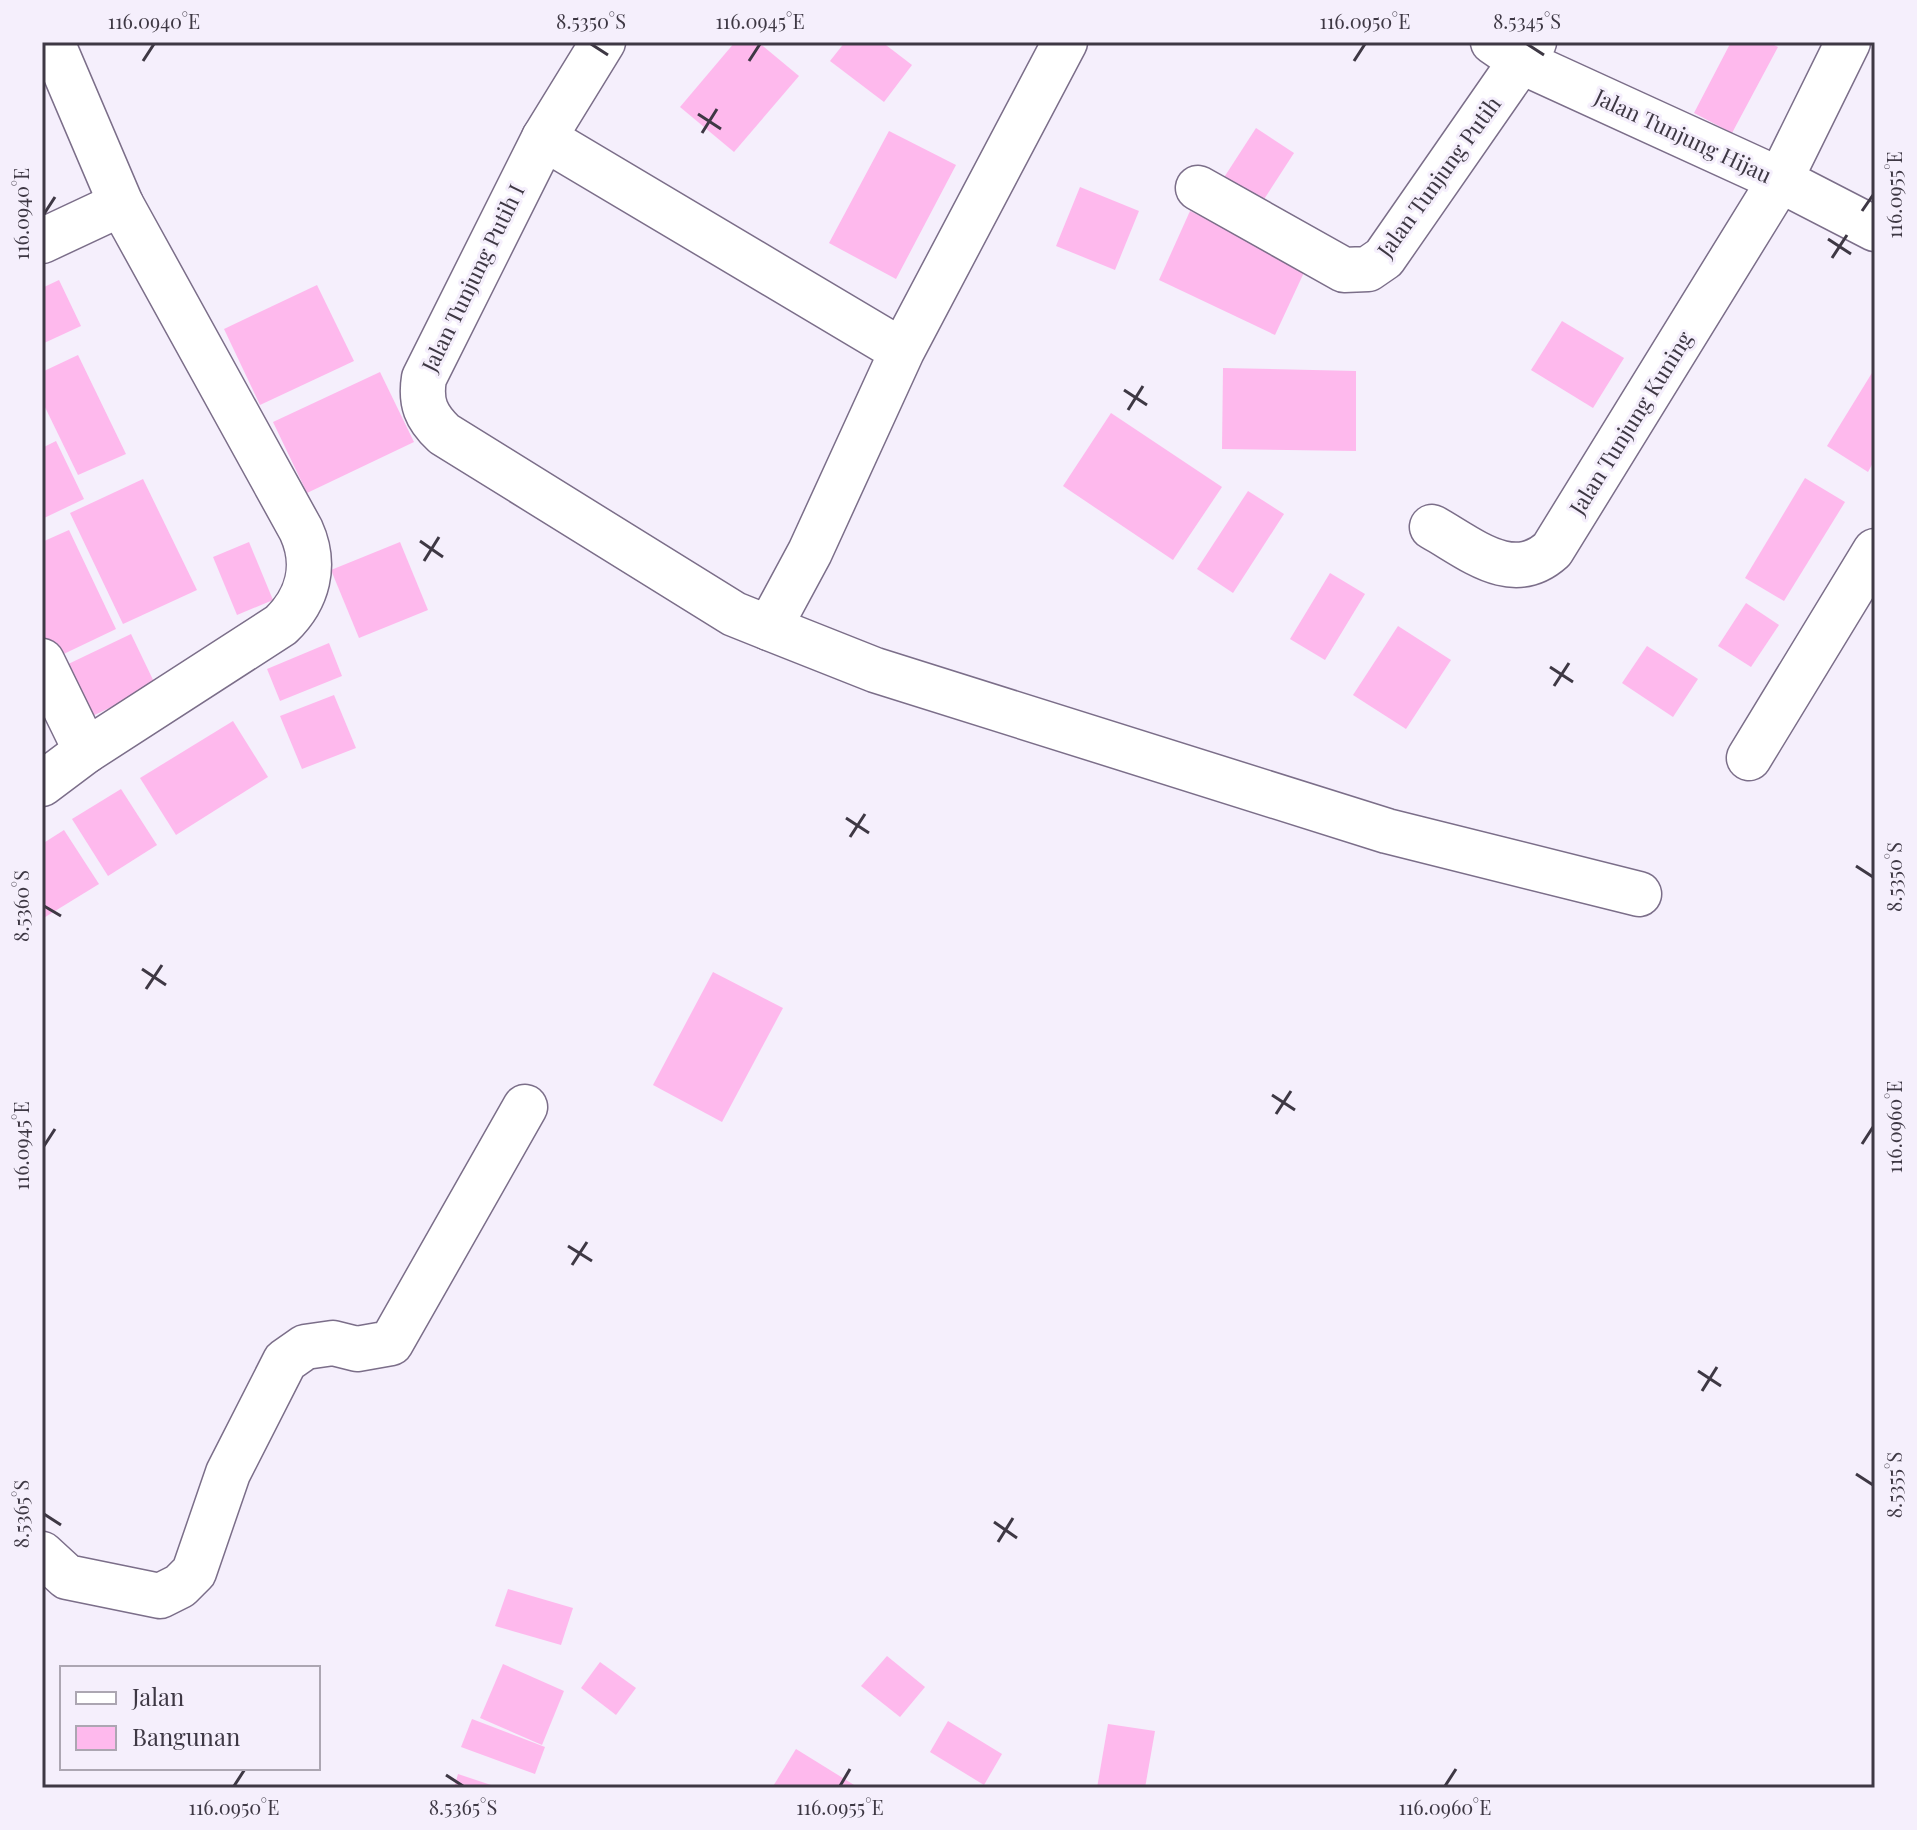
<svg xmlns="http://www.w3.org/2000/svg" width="1917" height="1830" font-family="'Playfair Display',serif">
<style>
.building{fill:#feb9ed}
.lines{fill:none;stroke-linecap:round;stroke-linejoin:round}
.minor-casing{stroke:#7b6e89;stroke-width:47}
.minor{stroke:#fff;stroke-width:44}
.ticks{fill:none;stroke:#3e3844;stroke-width:3}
.labels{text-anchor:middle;stroke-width:6;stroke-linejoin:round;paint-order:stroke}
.street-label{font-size:22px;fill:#3e3844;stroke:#f5effc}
.neatline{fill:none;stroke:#3e3844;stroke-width:3}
.ticks-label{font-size:20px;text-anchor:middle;fill:#3e3844}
</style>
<rect width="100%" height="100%" fill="#f5effc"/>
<g class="building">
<polygon points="735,42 758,42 799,76 734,152 680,107"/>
<polygon points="845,42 882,42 912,65 884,102 830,61"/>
<polygon points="1731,42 1768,42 1778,47 1732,133 1694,113"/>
<polygon points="1256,128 1294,153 1261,204 1223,179"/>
<polygon points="889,131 956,165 896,279 829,243"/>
<polygon points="1080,187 1139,211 1115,270 1056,246"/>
<polygon points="1190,211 1307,266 1275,335 1159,280"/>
<polygon points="59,280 81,326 42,344 42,288"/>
<polygon points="317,285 354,361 260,405 224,329"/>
<polygon points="1562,321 1624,358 1593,408 1531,370"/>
<polygon points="78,355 126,454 78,475 42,401 42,372"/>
<polygon points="1223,368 1356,371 1356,451 1222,449"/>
<polygon points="1875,368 1875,459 1868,472 1827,446"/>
<polygon points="380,372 414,442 307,493 273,422"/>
<polygon points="1111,413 1222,487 1173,560 1063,486"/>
<polygon points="56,441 84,499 42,519 42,448"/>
<polygon points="1805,478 1845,502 1784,601 1745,578"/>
<polygon points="143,479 197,590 123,624 70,513"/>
<polygon points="1248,491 1284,514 1233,593 1197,569"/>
<polygon points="69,530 116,629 49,661 42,646 42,542"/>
<polygon points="249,542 273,600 237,615 213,557"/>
<polygon points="400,542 428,610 359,638 331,570"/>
<polygon points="1330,573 1365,594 1325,660 1290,639"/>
<polygon points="1746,603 1779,625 1751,667 1718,646"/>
<polygon points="1398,626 1451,660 1406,729 1353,695"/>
<polygon points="131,634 156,686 86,719 62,667"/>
<polygon points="329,643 342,676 280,701 267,669"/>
<polygon points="1647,646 1698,679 1673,717 1622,683"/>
<polygon points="334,695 356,748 302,769 280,716"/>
<polygon points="233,721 268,777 176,835 140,778"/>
<polygon points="121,789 157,845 108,876 72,819"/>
<polygon points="64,830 99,884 42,919 42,844"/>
<polygon points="713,972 783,1008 722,1122 653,1085"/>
<polygon points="508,1589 573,1608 561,1645 495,1626"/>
<polygon points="887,1656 925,1687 900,1717 861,1686"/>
<polygon points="600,1662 636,1688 616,1715 581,1688"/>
<polygon points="503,1664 564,1691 542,1745 480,1718"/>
<polygon points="472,1719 545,1747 535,1774 461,1747"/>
<polygon points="948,1721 1002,1754 984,1785 930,1752"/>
<polygon points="1108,1724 1155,1731 1145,1788 1097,1788"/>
<polygon points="796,1749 859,1788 772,1788"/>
<polygon points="458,1774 497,1787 497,1788 454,1788"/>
</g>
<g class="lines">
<defs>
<g id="minor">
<polyline points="1493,42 1522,62 1780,180 1875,229"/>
<polyline points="544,138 603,42"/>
<polyline points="1198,188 1344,270 1368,269 1384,258 1534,42"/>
<polyline points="42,241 121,204"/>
<path d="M902,351L544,138L424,378C420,403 426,417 444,434L734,614L769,628L810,552L902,351L1065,42"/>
<path d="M1432,527C1470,548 1512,586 1552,550L1780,180L1848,42"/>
<polyline points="769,628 875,670 1387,831 1639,894"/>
<polyline points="42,661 86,751"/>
<polyline points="1749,758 1875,551"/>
<path d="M42,784L86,751L281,625C308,599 317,565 301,530L121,204L52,42"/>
<polyline points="42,1554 67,1577 160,1596 180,1586 194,1572 228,1473 285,1361 305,1347 333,1343 357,1349 391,1343 525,1107"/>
</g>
</defs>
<use href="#minor" class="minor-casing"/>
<use href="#minor" class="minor"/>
</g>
<path class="ticks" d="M591,44L608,55M1527,44L1544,55M143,61L154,44M749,61L760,44M1354,61L1365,44M698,114L721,129M702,133L717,109M1862,211L1873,195M44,214L55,197M1828,239L1851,254M1832,258L1847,235M1124,390L1147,405M1128,410L1143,386M420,541L443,557M424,561L439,537M1550,667L1573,682M1554,686L1569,663M846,818L869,833M850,837L865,814M1856,866L1873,877M44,906L61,916M142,969L166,985M146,989L162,965M1272,1095L1295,1110M1276,1114L1291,1091M1862,1144L1873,1127M44,1146L55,1129M568,1246L592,1261M572,1265L587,1242M1698,1371L1721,1386M1702,1391L1717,1367M1856,1474L1873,1485M44,1514L61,1525M994,1522L1017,1538M998,1542L1013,1518M446,1775L463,1786M234,1786L245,1769M840,1786L850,1769M1445,1786L1456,1769"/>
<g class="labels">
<g class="street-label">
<text transform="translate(1683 136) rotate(25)" y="8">Jalan Tunjung Hijau</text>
<text transform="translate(1439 177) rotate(-54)" y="8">Jalan Tunjung Putih</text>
<text transform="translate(473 278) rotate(-64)" y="8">Jalan Tunjung Putih I</text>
<text transform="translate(1631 423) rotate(-58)" y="8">Jalan Tunjung Kuning</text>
</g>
</g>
<rect width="1917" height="1830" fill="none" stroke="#f5effc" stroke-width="88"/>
<rect x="60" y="1666" width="260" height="104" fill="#f5effc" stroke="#aca6b2" stroke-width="2"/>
<rect x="76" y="1692" width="40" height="12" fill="#ffffff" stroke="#aca6b2" stroke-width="2"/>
<text x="132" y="1706" font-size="24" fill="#3e3844">Jalan</text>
<rect x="76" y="1726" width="40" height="24" fill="#feb9ed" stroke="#aca6b2" stroke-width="2"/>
<text x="132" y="1746" font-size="24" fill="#3e3844">Bangunan</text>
<rect x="44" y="44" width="1829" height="1742" class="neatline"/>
<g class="ticks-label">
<text x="154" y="29">116.0940°E</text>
<text x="591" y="29">8.5350°S</text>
<text x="760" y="29">116.0945°E</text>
<text x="1365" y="29">116.0950°E</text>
<text x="1527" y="29">8.5345°S</text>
<text transform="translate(1895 195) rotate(-90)" y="7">116.0955°E</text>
<text transform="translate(22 214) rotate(-90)" y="7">116.0940°E</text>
<text transform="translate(1895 877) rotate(-90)" y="7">8.5350°S</text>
<text transform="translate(22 906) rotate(-90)" y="7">8.5360°S</text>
<text transform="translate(1895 1127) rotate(-90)" y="7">116.0960°E</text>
<text transform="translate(22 1146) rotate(-90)" y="7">116.0945°E</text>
<text transform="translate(1895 1485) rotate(-90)" y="7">8.5355°S</text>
<text transform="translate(22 1514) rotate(-90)" y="7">8.5365°S</text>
<text x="234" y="1815">116.0950°E</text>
<text x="463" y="1815">8.5365°S</text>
<text x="840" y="1815">116.0955°E</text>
<text x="1445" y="1815">116.0960°E</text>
</g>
</svg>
